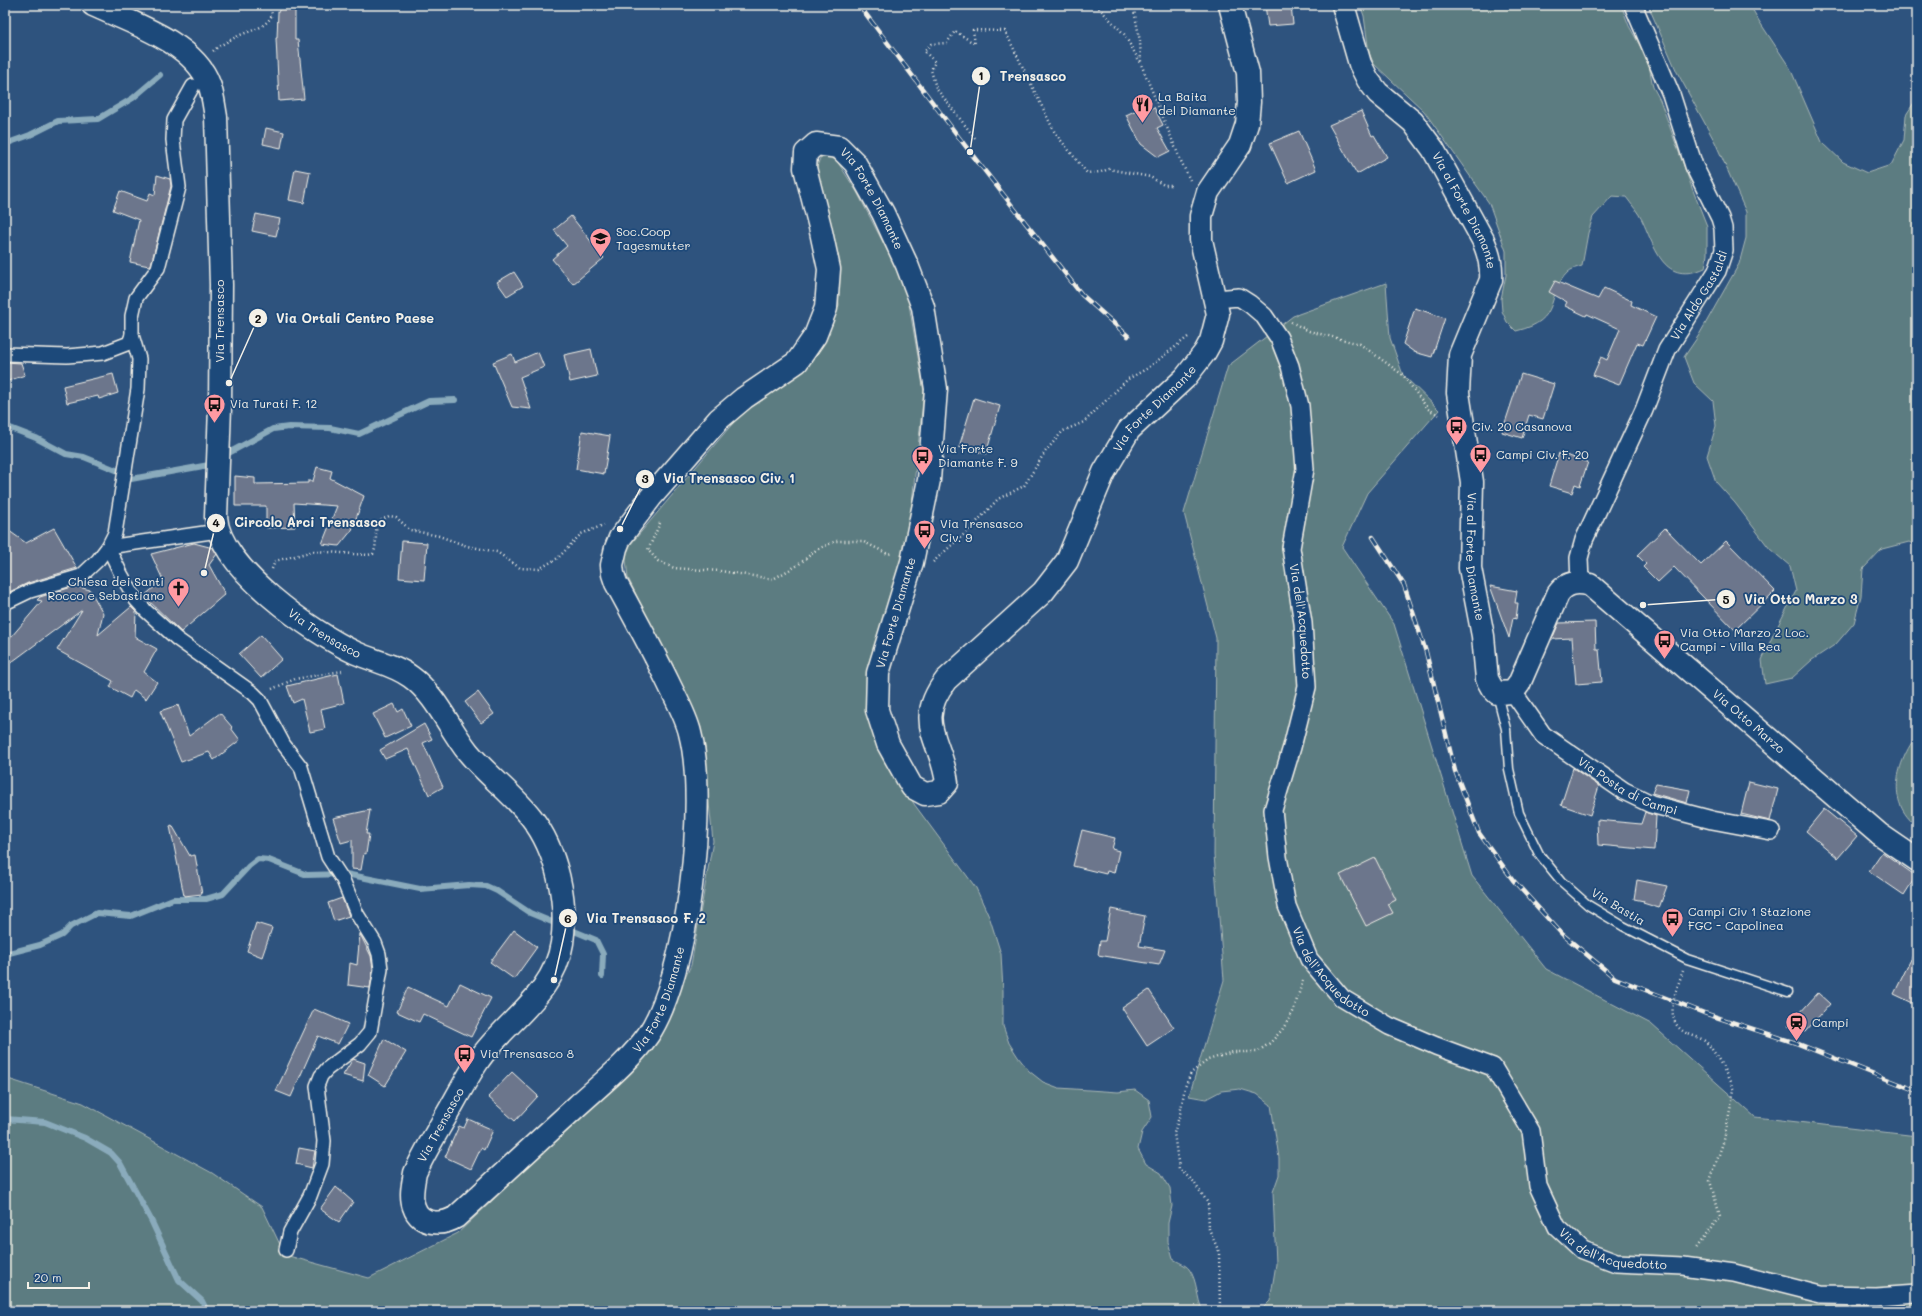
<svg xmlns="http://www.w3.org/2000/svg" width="1922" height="1316" font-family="Mali,sans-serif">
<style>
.green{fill:#5c7c81;stroke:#a8b6b4}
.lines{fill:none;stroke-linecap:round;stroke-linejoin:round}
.stream{stroke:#8aabbc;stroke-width:6}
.building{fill:#6c768c;stroke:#f4f1e8}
.service-casing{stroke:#f4f1e8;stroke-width:11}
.pedestrian-casing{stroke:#f4f1e8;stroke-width:16}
.minor-casing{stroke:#f4f1e8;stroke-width:20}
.secondary-casing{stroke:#f4f1e8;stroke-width:25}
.path{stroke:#f4f1e8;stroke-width:2.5;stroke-dasharray:1 3;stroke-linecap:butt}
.service{stroke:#1f4a7a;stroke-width:8}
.pedestrian{stroke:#1f4a7a;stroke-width:13}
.minor{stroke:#1f4a7a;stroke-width:17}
.secondary{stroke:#1f4a7a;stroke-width:22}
.rail-casing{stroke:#f4f1e8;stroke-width:4.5}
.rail{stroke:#1f4a7a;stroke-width:3;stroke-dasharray:9;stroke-linecap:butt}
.labels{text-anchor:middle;stroke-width:3.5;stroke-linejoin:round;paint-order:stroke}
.poi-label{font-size:12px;fill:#f4f1e8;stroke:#1f4a7a;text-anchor:start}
.street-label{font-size:12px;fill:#f4f1e8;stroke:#1f4a7a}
.leader{fill:none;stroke:#f4f1e8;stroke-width:1.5}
.callout-dot{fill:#f4f1e8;stroke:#1f4a7a;stroke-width:1.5}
.mark-label{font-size:12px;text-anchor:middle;font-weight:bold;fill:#111}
.callout-label{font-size:13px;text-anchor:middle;font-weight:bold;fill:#f4f1e8;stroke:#1f4a7a;stroke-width:3.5;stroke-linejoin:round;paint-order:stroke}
</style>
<rect width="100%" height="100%" fill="#2e537e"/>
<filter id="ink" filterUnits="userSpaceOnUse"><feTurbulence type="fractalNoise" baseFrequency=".025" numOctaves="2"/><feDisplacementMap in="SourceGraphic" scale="8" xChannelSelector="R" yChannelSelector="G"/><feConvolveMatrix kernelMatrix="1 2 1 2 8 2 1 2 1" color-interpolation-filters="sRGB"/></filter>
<g filter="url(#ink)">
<g class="green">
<path d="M1360,5H1621L1629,26L1648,60L1653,87L1660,100L1692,188L1707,226V254L1705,268C1664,286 1656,250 1642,220C1638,212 1632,205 1626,197L1612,196L1593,217L1588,233L1582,266C1578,267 1571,269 1568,272C1544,295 1564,320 1516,331L1507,322L1502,311L1501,299L1506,275V251L1489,203L1424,111L1374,64L1369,53L1364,16Z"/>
<polygon points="1648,5 1750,5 1759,21 1790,68 1822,142 1843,162 1867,173 1891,165 1904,140 1906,115 1917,98 1917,546 1909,542 1882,549 1863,569 1861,596 1854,623 1836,644 1812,660 1792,678 1765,684 1762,660 1773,635 1796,591 1790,566 1770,549 1735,503 1716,482 1707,456 1716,426 1713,401 1694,383 1684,357 1699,335 1739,264 1746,238 1746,212 1715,142 1677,72"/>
<path d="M822,153L837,161L857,192L906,287L924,392L908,539L867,670L871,726L914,804L976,888L990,919L1001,954L1003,991V1026L1009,1043L1018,1057L1029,1071L1043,1082L1059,1088L1118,1092L1135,1090L1149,1100L1152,1117L1142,1132L1138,1149L1146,1164L1161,1173L1170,1188L1172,1206L1168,1223V1242L1173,1259C1178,1262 1186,1265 1189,1269C1198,1281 1196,1298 1203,1311H5V1078L83,1103L212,1173L262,1207L285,1255L369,1278L458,1233L652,1050L691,965L713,841L701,727L628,578L625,551L750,403L817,355L839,305L833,234L816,169Z"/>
<polygon points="1386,283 1390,338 1403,375 1439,410 1367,493 1342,547 1394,624 1472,876 1546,969 1651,1024 1755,1117 1917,1136 1917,1311 1260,1311 1270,1301 1276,1264 1273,1192 1279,1175 1279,1158 1271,1105 1257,1094 1240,1089 1221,1091 1206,1099 1189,1096 1224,980 1214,855 1216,638 1184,513 1228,366 1293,316"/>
<path d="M1917,735V826C1885,802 1897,762 1917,735Z"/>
</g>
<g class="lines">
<g class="stream">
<polyline points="5,144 30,135 58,121 98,119 133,98 160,75"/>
<polyline points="5,426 36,438 66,454 84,457 116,470 131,479 209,465 214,462"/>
<polyline points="223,456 273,429 289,427 330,428 359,434 429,401 455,400"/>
<polyline points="5,954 40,945 62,935 71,926 97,913 131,916 173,899 206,899 223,894 249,866 258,859 269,860 307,875 346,874 420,889 469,885 486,886 497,891 530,913 596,940 603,954 602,976"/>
<polyline points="5,1119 45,1122 85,1138 111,1153 120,1163 151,1220 179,1280 202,1301 207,1311"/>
</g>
</g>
<g class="building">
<polygon points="282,5 295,5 295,40 298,40 304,99 279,101 276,38 277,38 278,12"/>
<polygon points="1265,5 1291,5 1293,24 1268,26"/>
<polygon points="1145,106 1147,111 1154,107 1163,125 1157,128 1170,151 1158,157 1141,144 1126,115"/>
<polygon points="1361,111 1372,136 1374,135 1387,157 1357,174 1329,125"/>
<polygon points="266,128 284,132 281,148 263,144"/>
<polygon points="1299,131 1316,170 1288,183 1270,143"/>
<polygon points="295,169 310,172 304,203 289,200"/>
<polygon points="157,175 170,179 171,186 151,265 149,266 130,262 139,220 113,210 120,191 147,201 150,193 155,195"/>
<polygon points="256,214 280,219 276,236 252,231"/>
<polygon points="571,216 604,258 573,284 552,259 567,246 554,230"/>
<polygon points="514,272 523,286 507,296 497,282"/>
<polygon points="1555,281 1598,299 1604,288 1632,301 1631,305 1656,317 1643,345 1637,343 1619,385 1593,375 1601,357 1607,360 1620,329 1587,314 1586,316 1565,306 1567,302 1549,292"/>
<polygon points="1415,308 1445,318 1432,357 1414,352 1403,344"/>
<polygon points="591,349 597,376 570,382 564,355"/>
<polygon points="538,352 544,367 520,377 531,409 512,407 493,362 512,354 515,362"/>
<polygon points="5,362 21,363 25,375 5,382"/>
<polygon points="113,374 118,393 99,399 98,396 67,403 63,386"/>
<polygon points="1521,374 1554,384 1543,419 1529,415 1522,438 1502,432"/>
<polygon points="974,398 1000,406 986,454 959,447"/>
<polygon points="582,431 610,436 604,474 576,469"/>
<polygon points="1559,453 1588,462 1580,486 1575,484 1572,493 1549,486"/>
<polygon points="317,467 332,471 330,478 364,496 352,530 339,546 322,544 337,506 294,503 295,527 266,528 266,506 235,506 235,476 255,478 255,484 308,483 308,481 313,481"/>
<polygon points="5,528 26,543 54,528 77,568 28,583 5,594"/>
<polygon points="1665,528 1701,565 1726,541 1775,591 1735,630 1674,567 1658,582 1643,567 1646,564 1637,555"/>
<polygon points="402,541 427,543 424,580 399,578"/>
<polygon points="194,543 213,548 217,554 209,565 225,594 181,632 144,596 163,580 151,554"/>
<polygon points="75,586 90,590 103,613 98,635 131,607 136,612 135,637 157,649 144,672 157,682 146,699 134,690 130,698 110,687 113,681 57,650 82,610 5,667 5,644 42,601 37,600 40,597"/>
<polygon points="1490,586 1517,591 1515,603 1518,603 1516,619 1513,618 1509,638"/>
<polygon points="1595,622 1596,649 1599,649 1602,682 1576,684 1572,638 1552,639 1559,623"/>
<polygon points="261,635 282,659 261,678 239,654"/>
<polygon points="338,674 344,703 321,709 325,729 310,732 302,699 293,703 287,686"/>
<polygon points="478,692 494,714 481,723 465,702"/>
<polygon points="394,704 398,712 403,709 411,726 385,738 373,714"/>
<polygon points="178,705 189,736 220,713 232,727 231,728 240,740 214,760 209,752 181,762 160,711"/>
<polygon points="424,724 432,739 423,743 443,787 429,795 408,749 385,759 380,750"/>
<polygon points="1573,768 1599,786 1590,815 1561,805"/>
<polygon points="1749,782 1778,789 1770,821 1741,814"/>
<polygon points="1656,784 1690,790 1687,803 1652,793"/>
<polygon points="1824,809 1857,836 1838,858 1806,831"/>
<polygon points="370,810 366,834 369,834 366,854 364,853 361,870 352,869 352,840 341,843 333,818"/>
<polygon points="1645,812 1656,816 1654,850 1598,845 1597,820 1641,824"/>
<polygon points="172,825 190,856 195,855 202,894 184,896 170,826"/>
<polygon points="1082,830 1115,838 1112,849 1119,851 1114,873 1107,871 1106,874 1073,866"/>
<polygon points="1882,852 1916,876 1904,895 1869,871"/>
<polygon points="1375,858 1396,900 1388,904 1393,913 1366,926 1340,875"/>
<polygon points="1637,880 1667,886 1659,908 1643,903 1644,901 1634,899"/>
<polygon points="342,898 349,916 334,921 328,903"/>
<polygon points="1111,909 1145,916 1139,946 1165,950 1159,965 1098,955 1100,941 1105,941"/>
<polygon points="256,923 272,928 262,957 247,951"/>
<polygon points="514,930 537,947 514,979 490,962"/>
<polygon points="360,934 371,956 373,969 370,988 348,985 350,963 357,965"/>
<polygon points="1917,947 1917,1005 1894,994"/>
<polygon points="460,983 491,998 471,1037 423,1014 419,1022 397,1012 408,987 449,1006"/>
<polygon points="1149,990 1174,1028 1147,1046 1122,1008"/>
<polygon points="1818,993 1830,1004 1805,1032 1788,1026"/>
<polygon points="314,1009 348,1024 338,1044 318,1036 291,1097 276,1091"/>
<polygon points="384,1039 406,1052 385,1086 368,1075"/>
<polygon points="353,1059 365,1063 363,1081 343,1075"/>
<polygon points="512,1072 538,1096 515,1121 488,1097"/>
<polygon points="468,1119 493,1130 484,1150 481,1148 471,1169 445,1157 459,1126 464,1128"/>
<polygon points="299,1148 315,1151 312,1168 296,1164"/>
<polygon points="336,1187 353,1202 339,1222 320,1209"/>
</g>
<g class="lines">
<defs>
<polyline id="service" points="1497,694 1506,729 1509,769 1519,813 1539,854 1561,881 1588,905 1623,926 1687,959 1788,992"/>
<g id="pedestrian">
<polyline points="193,86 174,120 173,140 179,187 158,268 136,298 132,316 132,335 139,359 138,389 115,533 108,547 121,574 136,600 146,611 177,639 253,693 260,700 284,745 301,767 328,857 343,880 357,914 375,943 379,954 381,969 370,1032 360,1044 327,1069 321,1076 317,1086 324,1141 322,1164 310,1196 290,1232 286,1250"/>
<polyline points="5,354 67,356 103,353 129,343 132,335"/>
<polyline points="5,603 30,591 81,576 98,560 108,547 218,531"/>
</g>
<g id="minor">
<path id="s1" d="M1216,299L1239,297L1250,304L1264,316L1279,338L1290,366L1300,406L1305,469L1291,548L1303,623L1307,687L1292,747L1273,810L1278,857L1287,906L1309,959L1342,998L1389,1026L1436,1046L1493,1067L1531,1131L1538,1186L1557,1227L1582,1250L1616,1263L1683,1266L1734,1273L1821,1295L1875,1296L1917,1293"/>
<path id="s2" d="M1580,583L1579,558L1584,540L1644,410L1667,350L1717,271L1724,250L1723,228L1720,218L1694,166L1671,94L1633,5"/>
<path id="s3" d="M1513,692L1543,735L1624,791L1651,804L1712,820L1771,831"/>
</g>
<g id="secondary">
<path id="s4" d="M93,5C130,22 195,43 209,84C213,94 214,106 216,117L221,285L220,407L216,517C219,568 313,633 356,653C374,661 395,665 411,677C436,695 449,728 468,752C487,775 512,793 531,817C557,850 568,902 562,943C554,996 505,1021 478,1061C468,1076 459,1093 450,1109C438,1130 425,1151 415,1173C413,1184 410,1197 414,1207C420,1226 443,1225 456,1217C496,1180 537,1143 577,1106C601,1084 629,1062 648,1035C688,976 708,802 690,733C686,716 676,699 668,682C652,649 634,616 616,583L613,574L612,565L616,548L620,538L651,497L719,419L744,398L797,362L815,336L826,308L829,269L820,227L805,168L806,153L816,144L839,147L855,163L883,213L907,265L923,307L936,389L929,480L912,562L878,673L877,710L888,744L912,787L925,794L939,792L947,783C942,740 913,723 946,680L1043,592L1067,561L1104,472L1129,430L1185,378L1205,352L1211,341L1218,314L1201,240V216L1208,192L1240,145L1247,124L1249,102L1248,73L1230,5"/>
<path id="s5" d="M1343,5L1360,64L1368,80L1378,93L1413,122L1433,149L1483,240C1489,254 1492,265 1491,280L1460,355L1458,393L1472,482L1470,568L1483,636L1487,679L1492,688L1497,693L1513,692L1519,684L1558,594C1566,583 1577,581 1590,585L1879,834L1917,860"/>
</g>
</defs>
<use href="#service" class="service-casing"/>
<use href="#pedestrian" class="pedestrian-casing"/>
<use href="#minor" class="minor-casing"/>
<use href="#secondary" class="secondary-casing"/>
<g class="path">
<polyline points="1096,5 1124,34 1141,64 1180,159 1190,180"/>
<polyline points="1133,5 1140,41 1141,62"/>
<path d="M213,51C220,45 230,40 238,36C251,30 265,29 272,15L270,7L264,5"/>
<polyline points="975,138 936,88 931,70 935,62 924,51 931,44 947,43 955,31 975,44 973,30 1005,31 1055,133 1087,173 1101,172 1109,169 1150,177 1164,185 1172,185"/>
<polyline points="1291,322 1309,331 1360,344 1403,375 1428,409 1439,415"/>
<polyline points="660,523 648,550 658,561 674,568 720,571 773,579 798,565 816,550 836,541 862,541 888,554 892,553"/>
<polyline points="933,562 970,529 998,499 1024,486 1045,452 1063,431 1084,422 1128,379 1148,368 1188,337"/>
<path d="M272,569L275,561L314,551L368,555L373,554C378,545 374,532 378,522L389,516L396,517L410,530L439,536L467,546L497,552L520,568L539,569L558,558L581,534L604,525"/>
<polyline points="272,689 295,679 342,671"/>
<path d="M1683,971C1676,991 1662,1020 1686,1033C1692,1036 1700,1037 1706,1042C1717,1053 1727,1076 1734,1090L1724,1140L1710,1181L1720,1216L1695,1250"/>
<polyline points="1220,1311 1219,1252 1209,1229 1208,1203 1193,1181 1179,1169 1174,1133 1180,1114 1185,1087 1191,1073 1208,1060 1233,1052 1257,1052 1270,1043 1282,1030 1293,1012 1303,980"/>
</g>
<use href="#service" class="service"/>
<use href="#pedestrian" class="pedestrian"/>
<use href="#minor" class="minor"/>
<use href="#secondary" class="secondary"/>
<defs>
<g id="rail">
<polyline points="859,5 970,152 1082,295 1128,336"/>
<polyline points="1373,537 1404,585 1426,652 1455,771 1479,833 1513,880 1562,934 1615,978 1704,1013 1796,1043 1917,1091"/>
</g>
</defs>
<use href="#rail" class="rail-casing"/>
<use href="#rail" class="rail"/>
</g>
</g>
<defs>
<symbol id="restaurant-pin" viewBox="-11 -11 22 30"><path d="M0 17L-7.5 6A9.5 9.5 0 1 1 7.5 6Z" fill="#ff9aa2" stroke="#1f4a7a"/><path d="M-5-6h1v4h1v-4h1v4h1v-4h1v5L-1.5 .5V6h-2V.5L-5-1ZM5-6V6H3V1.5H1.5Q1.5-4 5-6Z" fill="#111"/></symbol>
<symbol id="school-pin" viewBox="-11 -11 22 30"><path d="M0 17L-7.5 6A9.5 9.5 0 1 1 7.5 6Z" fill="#ff9aa2" stroke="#1f4a7a"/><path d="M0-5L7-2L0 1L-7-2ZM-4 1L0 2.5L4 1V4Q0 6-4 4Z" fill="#111"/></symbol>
<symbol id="bus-pin" viewBox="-11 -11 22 30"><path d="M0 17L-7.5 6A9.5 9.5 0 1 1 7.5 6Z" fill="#ff9aa2" stroke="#1f4a7a"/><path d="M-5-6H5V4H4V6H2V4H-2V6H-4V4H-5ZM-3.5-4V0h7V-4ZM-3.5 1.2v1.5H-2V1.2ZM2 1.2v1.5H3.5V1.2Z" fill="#111"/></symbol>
<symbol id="church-pin" viewBox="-11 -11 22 30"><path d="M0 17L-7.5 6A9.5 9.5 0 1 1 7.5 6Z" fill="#ff9aa2" stroke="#1f4a7a"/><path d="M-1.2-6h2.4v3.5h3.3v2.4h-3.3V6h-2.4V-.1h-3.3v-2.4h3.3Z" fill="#111"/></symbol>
<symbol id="station-pin" viewBox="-11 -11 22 30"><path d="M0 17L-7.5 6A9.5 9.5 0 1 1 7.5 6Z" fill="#ff9aa2" stroke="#1f4a7a"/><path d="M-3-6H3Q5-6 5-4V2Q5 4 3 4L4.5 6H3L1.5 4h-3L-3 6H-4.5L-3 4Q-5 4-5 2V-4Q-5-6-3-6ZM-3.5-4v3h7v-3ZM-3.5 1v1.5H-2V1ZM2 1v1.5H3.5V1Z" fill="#111"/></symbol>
</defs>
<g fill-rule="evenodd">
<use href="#restaurant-pin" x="1130" y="92" width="25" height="34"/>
<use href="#school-pin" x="588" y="226" width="25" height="34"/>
<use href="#bus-pin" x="202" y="392" width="25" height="34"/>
<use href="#bus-pin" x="1444" y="414" width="25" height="34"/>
<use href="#bus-pin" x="1468" y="442" width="25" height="34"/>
<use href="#bus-pin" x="910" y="444" width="25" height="34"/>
<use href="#bus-pin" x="912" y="518" width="25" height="34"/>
<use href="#church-pin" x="166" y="576" width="25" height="34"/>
<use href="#bus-pin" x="1652" y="628" width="25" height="34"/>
<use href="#bus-pin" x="1660" y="906" width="25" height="34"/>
<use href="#station-pin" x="1784" y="1010" width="25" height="34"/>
<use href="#bus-pin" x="452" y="1042" width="25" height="34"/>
</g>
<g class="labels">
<g class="poi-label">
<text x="1158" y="101">La Baita<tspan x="1158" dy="14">del Diamante</tspan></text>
<text x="616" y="236">Soc.Coop<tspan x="616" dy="14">Tagesmutter</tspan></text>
<text x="230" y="408">Via Turati F. 12</text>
<text x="1472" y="431">Civ. 20 Casanova</text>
<text x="938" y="453">Via Forte<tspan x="938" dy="14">Diamante F. 9</tspan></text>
<text x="1496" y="459">Campi Civ. F. 20</text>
<text x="940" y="528">Via Trensasco<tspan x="940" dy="14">Civ. 9</tspan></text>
<text x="164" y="586" text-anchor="end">Chiesa dei Santi<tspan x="164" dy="14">Rocco e Sebastiano</tspan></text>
<text x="1680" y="637">Via Otto Marzo 2 Loc.<tspan x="1680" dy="14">Campi - Villa Rea</tspan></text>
<text x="1688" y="916">Campi Civ 1 Stazione<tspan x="1688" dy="14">FGC - Capolinea</tspan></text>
<text x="1812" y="1027">Campi</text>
<text x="480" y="1058">Via Trensasco 8</text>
</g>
<g class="street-label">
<text dy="4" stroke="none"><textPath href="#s4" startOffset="2876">Via Forte Diamante</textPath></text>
<text dy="4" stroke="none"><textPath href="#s5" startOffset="244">Via al Forte Diamante</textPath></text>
<text dy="4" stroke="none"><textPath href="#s2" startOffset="315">Via Aldo Gastaldi</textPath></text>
<text transform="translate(220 321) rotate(-90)" y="4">Via Trensasco</text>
<text dy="4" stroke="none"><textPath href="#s4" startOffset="3991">Via Forte Diamante</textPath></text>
<text dy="4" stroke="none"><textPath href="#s5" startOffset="604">Via al Forte Diamante</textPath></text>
<text transform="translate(896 613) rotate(-74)" y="4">Via Forte Diamante</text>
<text dy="4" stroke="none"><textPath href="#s1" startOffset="370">Via dell'Acquedotto</textPath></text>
<text dy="4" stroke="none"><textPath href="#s4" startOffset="742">Via Trensasco</textPath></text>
<text dy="4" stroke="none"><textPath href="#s5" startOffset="1114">Via Otto Marzo</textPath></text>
<text dy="4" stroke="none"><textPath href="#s3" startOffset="152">Via Posta di Campi</textPath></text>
<text transform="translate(1618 907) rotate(31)" y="4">Via Bastia</text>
<text dy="4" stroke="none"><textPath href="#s1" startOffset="742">Via dell'Acquedotto</textPath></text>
<text dy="4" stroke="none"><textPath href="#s4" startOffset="1819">Via Forte Diamante</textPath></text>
<text transform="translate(441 1125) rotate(-61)" y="4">Via Trensasco</text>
<text dy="4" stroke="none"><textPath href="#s1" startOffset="1174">Via dell'Acquedotto</textPath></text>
</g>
</g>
<path class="leader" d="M970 152L981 76M229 383L258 318M620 529L645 479M204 573L216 523M1643 605L1726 599M554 980L568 918"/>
<g class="callout-dot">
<circle cx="970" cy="152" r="4"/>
<circle cx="229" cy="383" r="4"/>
<circle cx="620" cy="529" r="4"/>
<circle cx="204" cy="573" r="4"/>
<circle cx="1643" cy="605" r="4"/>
<circle cx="554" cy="980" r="4"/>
<circle cx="981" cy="76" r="10"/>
<circle cx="258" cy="318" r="10"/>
<circle cx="645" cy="479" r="10"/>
<circle cx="216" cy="523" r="10"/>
<circle cx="1726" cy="599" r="10"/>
<circle cx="568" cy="918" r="10"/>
</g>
<g class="mark-label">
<text x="981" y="80">1</text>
<text x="258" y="323">2</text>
<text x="645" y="483">3</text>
<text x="216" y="527">4</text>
<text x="1726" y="604">5</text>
<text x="568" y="923">6</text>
</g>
<g class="callout-label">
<text x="1033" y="81">Trensasco</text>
<text x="355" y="323">Via Ortali Centro Paese</text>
<text x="729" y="483">Via Trensasco Civ. 1</text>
<text x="310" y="527">Circolo Arci Trensasco</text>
<text x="1801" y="604">Via Otto Marzo 3</text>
<text x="646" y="923">Via Trensasco F. 2</text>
</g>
<rect width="1922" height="1316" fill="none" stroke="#1f4a7a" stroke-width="20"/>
<rect x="10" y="10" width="1902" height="1296" fill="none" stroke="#f4f1e8" stroke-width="1.5" filter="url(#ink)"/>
<path d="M28 1282v6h61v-6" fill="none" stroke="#f4f1e8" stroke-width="2"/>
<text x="34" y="1282" font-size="12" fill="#f4f1e8" stroke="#1f4a7a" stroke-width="3" paint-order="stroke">20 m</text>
</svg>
